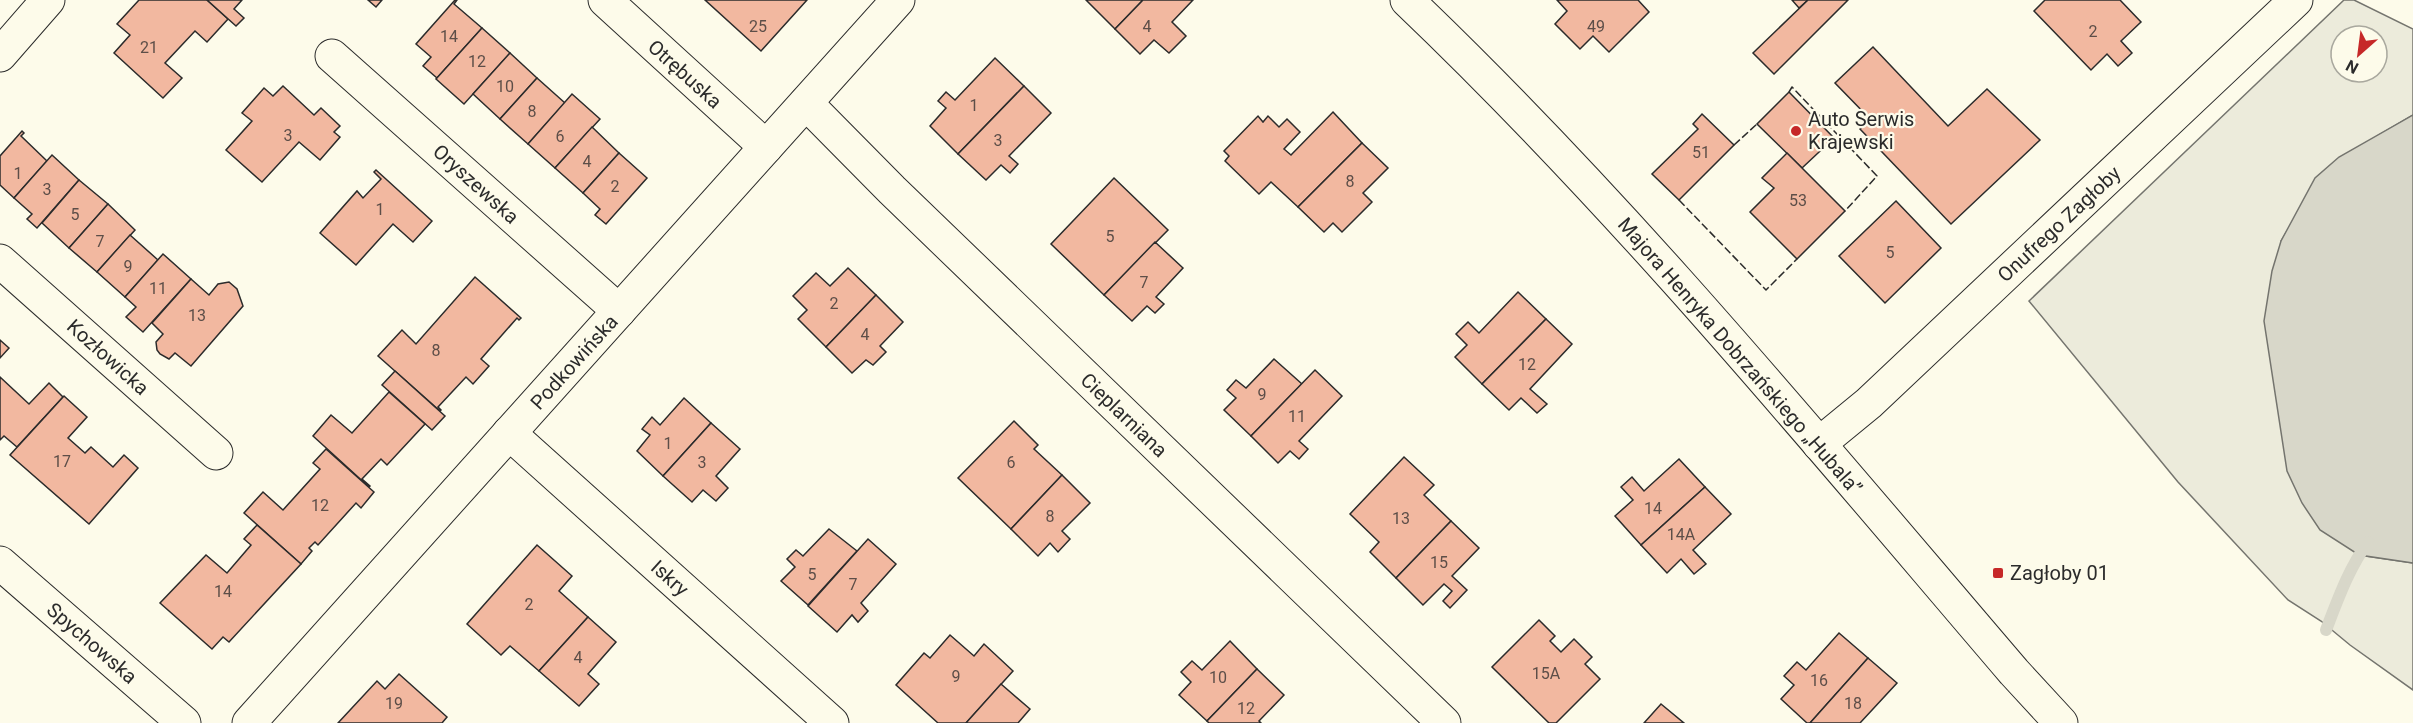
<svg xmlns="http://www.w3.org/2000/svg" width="2413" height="723" font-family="Roboto,sans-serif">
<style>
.green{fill:#ecebdb;stroke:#74746e;stroke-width:1.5;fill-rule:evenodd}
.water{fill:#d8d7c9;stroke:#74746e;stroke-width:1.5}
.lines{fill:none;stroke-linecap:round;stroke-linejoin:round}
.stream{stroke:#d8d7c9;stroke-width:12}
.building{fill:#f2b8a0;stroke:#2b2b2b;stroke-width:1.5}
.street-casing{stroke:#2b2b2b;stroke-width:35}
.secondary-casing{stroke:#2b2b2b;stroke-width:35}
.street{stroke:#fdfbea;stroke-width:33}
.secondary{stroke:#fdfbea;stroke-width:33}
.fence{stroke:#2b2b2b;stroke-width:1.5;stroke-dasharray:8 3;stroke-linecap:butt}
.poi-dot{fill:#c62828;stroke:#fdfbea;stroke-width:2}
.labels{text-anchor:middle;stroke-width:4.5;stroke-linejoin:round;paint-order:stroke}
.number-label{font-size:16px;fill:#5d4e48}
.street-label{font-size:20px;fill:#2b2b2b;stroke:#fdfbea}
.poi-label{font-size:20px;fill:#2b2b2b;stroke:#fdfbea;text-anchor:start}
</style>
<rect width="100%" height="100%" fill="#fdfbea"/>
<path class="green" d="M2344,0H2354L2413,29V115L2377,136L2296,216L2281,241L2359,555L2413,563V690L2350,645L2321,621L2288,600L2178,482L2029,301ZM2341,36H2377V72H2341Z"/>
<polygon class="water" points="2413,115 2413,563 2359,555 2320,530 2302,503 2287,471 2264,321 2272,271 2281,241 2315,178 2339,157"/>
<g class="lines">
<path class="stream" d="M2326,630C2338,599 2349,568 2368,542"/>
</g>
<g class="building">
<polygon points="139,0 207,0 228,19 207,42 195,31 165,63 182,78 163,98 114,53 130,35 117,24"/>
<polygon points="207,0 242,0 234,9 244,18 236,26"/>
<polygon points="368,0 382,0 376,7"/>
<polygon points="455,0 457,0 454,4 482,28 437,78 423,66 431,57 416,44"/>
<polygon points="705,0 807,0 761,51"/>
<polygon points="1086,0 1143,0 1115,29"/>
<polygon points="1143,0 1193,0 1172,22 1186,36 1169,53 1154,40 1140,54 1115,29"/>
<polygon points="1557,0 1638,0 1649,12 1609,52 1593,36 1580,49 1555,24 1567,11"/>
<polygon points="1792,0 1808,0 1799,8"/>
<polygon points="1808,0 1848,0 1774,74 1753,53"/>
<polygon points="2045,0 2120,0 2141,22 2121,41 2132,53 2118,66 2107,54 2091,70 2034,11"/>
<polygon points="482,28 510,53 464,104 436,79"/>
<polygon points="1873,47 1948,126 1987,89 2040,140 1951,224 1860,129 1870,119 1835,83"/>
<polygon points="510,53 537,78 500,119 473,94"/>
<polygon points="995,58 1024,86 958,154 930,126 946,108 938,101 946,92 955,100"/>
<polygon points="537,78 565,103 528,144 500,119"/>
<polygon points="283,86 314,115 321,108 340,126 334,132 340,137 320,160 299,142 262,182 226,150 252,121 242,113 264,88 273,96"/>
<polygon points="1024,86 1051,113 1009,156 1018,164 1010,173 1001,165 986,180 958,154"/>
<polygon points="1789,92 1834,138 1802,168 1757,124"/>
<polygon points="572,94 600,119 555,168 528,144"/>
<polygon points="1333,112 1362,143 1298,207 1271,182 1259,194 1225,161 1229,156 1224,151 1258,116 1263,122 1268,116 1279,127 1287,119 1300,132 1284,149 1291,155"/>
<polygon points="1702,114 1734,145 1679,200 1652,174 1698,129 1693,124"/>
<polygon points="592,127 619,153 583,193 555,168"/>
<polygon points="22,131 24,133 21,136 47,161 14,198 0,185 0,156"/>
<polygon points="1362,143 1388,168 1363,193 1372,202 1342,232 1333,223 1324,232 1298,207"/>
<polygon points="619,153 647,178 606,224 595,215 600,209 583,193"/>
<polygon points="1787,153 1845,211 1797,259 1750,212 1774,188 1762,178"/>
<polygon points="52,155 79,180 37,228 27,219 32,214 14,198"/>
<polygon points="376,170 432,221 413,242 393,224 356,265 320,233 357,191 363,198 381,179 374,172"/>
<polygon points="1114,178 1168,230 1104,295 1051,244"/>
<polygon points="79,180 108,204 69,248 42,223"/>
<polygon points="1896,201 1941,248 1885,303 1839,256"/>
<polygon points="108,204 135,230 97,272 69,248"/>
<polygon points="130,235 158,260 125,297 97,272"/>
<polygon points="1155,242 1183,268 1156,297 1164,304 1155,313 1147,306 1132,321 1104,295"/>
<polygon points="163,254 191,279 143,332 126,317 136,307 125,297"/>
<polygon points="848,268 876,295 826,347 798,319 807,310 793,296 816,273 830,286"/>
<polygon points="475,277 521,318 519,320 517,318 481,359 489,366 473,384 466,377 438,407 441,410 440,411 378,356 402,330 416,344"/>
<polygon points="191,279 209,295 218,284 229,282 237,289 243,306 191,366 175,353 169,359 160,354 157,350 156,342 163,334 152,323"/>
<polygon points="1518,292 1546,319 1482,384 1455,357 1467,345 1456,334 1468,322 1479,333"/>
<polygon points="876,295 903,322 880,346 886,352 873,365 866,360 852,373 826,347"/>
<polygon points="1546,319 1572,344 1530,389 1547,404 1537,413 1521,398 1509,410 1482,384"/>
<polygon points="0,340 9,348 0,358"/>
<polygon points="1274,359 1302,384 1251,436 1224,410 1236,398 1227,390 1236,380 1246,388"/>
<polygon points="1315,370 1342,396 1299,441 1308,449 1299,459 1290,451 1278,463 1251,436"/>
<polygon points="395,371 445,416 432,430 382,385"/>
<polygon points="0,377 29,404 49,383 63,397 17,447 4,436 0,440"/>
<polygon points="389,392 425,424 387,465 381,459 362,479 370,486 369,487 313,436 331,415 352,433"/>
<polygon points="64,396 87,417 68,438 85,453 91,447 113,467 124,455 138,468 89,524 10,455"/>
<polygon points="684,398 711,423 663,476 637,451 650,435 642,429 652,417 660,425"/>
<polygon points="1014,421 1038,445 1034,449 1062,475 1011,529 958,478"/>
<polygon points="711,423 740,449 716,476 728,488 716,501 703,490 692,502 663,476"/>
<polygon points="326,449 374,492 361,508 356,503 318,545 315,542 309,548 312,551 301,564 244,513 263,492 283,510 320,469 313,463"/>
<polygon points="1404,457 1434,485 1424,495 1451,521 1396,578 1370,552 1379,542 1350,514"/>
<polygon points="1679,459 1705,487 1641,545 1615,516 1633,500 1621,487 1632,477 1644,491"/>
<polygon points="1062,475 1090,503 1062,531 1070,539 1058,552 1050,543 1038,556 1011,529"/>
<polygon points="1705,487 1731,514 1693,550 1706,564 1694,574 1681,559 1667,573 1641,545"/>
<polygon points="1451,521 1479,548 1452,576 1467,590 1450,608 1443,601 1452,591 1444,584 1423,605 1396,578"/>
<polygon points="257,525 301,564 229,642 223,637 212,649 160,603 206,555 227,573 251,545 244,539"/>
<polygon points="829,529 857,551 808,605 781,581 795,567 787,559 796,550 803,556"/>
<polygon points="868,539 896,564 861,603 868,611 858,622 852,615 837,632 808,606"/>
<polygon points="537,545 572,576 559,591 588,617 539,671 510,646 501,655 467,624"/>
<polygon points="588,617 616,642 588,674 599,684 579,706 539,671"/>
<polygon points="1539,620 1555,636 1550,641 1561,652 1574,639 1592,657 1585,664 1600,679 1556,723 1549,723 1492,667"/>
<polygon points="1839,633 1868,658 1810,723 1807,723 1781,699 1794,685 1784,676 1797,662 1806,670"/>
<polygon points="950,635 974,656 984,644 1013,671 966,723 938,723 896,685 924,653 930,658"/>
<polygon points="1230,641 1257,669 1207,721 1179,695 1191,682 1181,672 1192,661 1202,670"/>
<polygon points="1868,658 1897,683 1860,723 1810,723"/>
<polygon points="1257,669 1284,695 1259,721 1261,723 1209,723 1207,721"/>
<polygon points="399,674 447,717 442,723 338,723 377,681 385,689"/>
<polygon points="1001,684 1030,709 1018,723 966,723"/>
<polygon points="1661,704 1684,723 1644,723"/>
</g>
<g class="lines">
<defs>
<g id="street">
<polyline points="605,0 766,147"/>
<polyline points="0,55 48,0"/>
<polyline points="332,56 619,311"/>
<polyline points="806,103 892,190 1444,723"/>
<polyline points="0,261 216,453"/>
<polyline points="509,433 832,723"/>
<polyline points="1819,444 1869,403 2296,0"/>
<polyline points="0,563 184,723"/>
<polyline points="249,723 898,0"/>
</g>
<path id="secondary" d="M1407,0C1626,209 1818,443 2014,672L2061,723"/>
</defs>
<use href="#street" class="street-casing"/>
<use href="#secondary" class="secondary-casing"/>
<use href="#street" class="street"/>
<use href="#secondary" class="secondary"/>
<g class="fence">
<polyline points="1789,92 1792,87 1877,176 1845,211"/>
<polyline points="1734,145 1757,124"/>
<polyline points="1679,200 1766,290 1797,259"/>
</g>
</g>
<g class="poi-dot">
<circle cx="1796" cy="131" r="6"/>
<rect x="1992" y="567" width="12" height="12" rx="3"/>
</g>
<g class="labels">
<g class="number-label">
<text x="758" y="32">25</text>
<text x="1147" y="32">4</text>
<text x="1596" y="32">49</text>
<text x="2093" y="37">2</text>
<text x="449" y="42">14</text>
<text x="149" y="53">21</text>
<text x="477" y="67">12</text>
<text x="505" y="92">10</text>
<text x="974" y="111">1</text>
<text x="532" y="117">8</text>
<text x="288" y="141">3</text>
<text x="560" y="142">6</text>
<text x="998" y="146">3</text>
<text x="1701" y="158">51</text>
<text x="587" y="167">4</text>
<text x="18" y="179">1</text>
<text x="1350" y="187">8</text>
<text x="615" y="192">2</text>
<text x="47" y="195">3</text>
<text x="1798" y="206">53</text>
<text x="380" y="215">1</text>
<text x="75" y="220">5</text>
<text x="1110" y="242">5</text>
<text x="100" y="247">7</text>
<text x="1890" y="258">5</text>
<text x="128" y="272">9</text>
<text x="1144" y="288">7</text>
<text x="158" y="294">11</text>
<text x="834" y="309">2</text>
<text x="197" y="321">13</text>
<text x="865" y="340">4</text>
<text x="436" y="356">8</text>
<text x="1527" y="370">12</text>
<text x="1262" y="400">9</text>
<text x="1297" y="422">11</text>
<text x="668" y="449">1</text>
<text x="62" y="467">17</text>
<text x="702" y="468">3</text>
<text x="1011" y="468">6</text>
<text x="320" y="511">12</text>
<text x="1653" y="514">14</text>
<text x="1050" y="522">8</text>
<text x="1401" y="524">13</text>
<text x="1681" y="540">14A</text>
<text x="1439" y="568">15</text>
<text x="812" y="580">5</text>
<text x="853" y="590">7</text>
<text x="223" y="597">14</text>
<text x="529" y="610">2</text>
<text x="578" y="663">4</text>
<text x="1546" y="679">15A</text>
<text x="956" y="682">9</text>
<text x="1218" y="683">10</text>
<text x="1819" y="686">16</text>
<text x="394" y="709">19</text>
<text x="1853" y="709">18</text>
<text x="1246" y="714">12</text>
</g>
<g class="street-label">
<text transform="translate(685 74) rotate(42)" y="7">Otrębuska</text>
<text transform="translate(476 184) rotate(42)" y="7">Oryszewska</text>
<text transform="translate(2059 224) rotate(-43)" y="7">Onufrego Zagłoby</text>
<text transform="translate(1740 356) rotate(49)" y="7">Majora Henryka Dobrzańskiego „Hubala”</text>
<text transform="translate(108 357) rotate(42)" y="7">Kozłowicka</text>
<text transform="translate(574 362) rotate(-48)" y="7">Podkowińska</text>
<text transform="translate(1124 415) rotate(44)" y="7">Cieplarniana</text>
<text transform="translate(670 578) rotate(42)" y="7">Iskry</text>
<text transform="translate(92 643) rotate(41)" y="7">Spychowska</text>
</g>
<g class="poi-label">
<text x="1808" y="126">Auto Serwis<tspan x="1808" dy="23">Krajewski</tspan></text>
<text x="2010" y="580">Zagłoby 01</text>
</g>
</g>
<g transform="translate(2359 54) rotate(208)"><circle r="28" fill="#fdfbea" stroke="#a9a89e" stroke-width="1.5"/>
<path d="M0-4.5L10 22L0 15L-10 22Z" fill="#c62828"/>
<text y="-9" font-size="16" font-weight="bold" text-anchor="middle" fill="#2b2b2b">N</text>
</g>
</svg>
